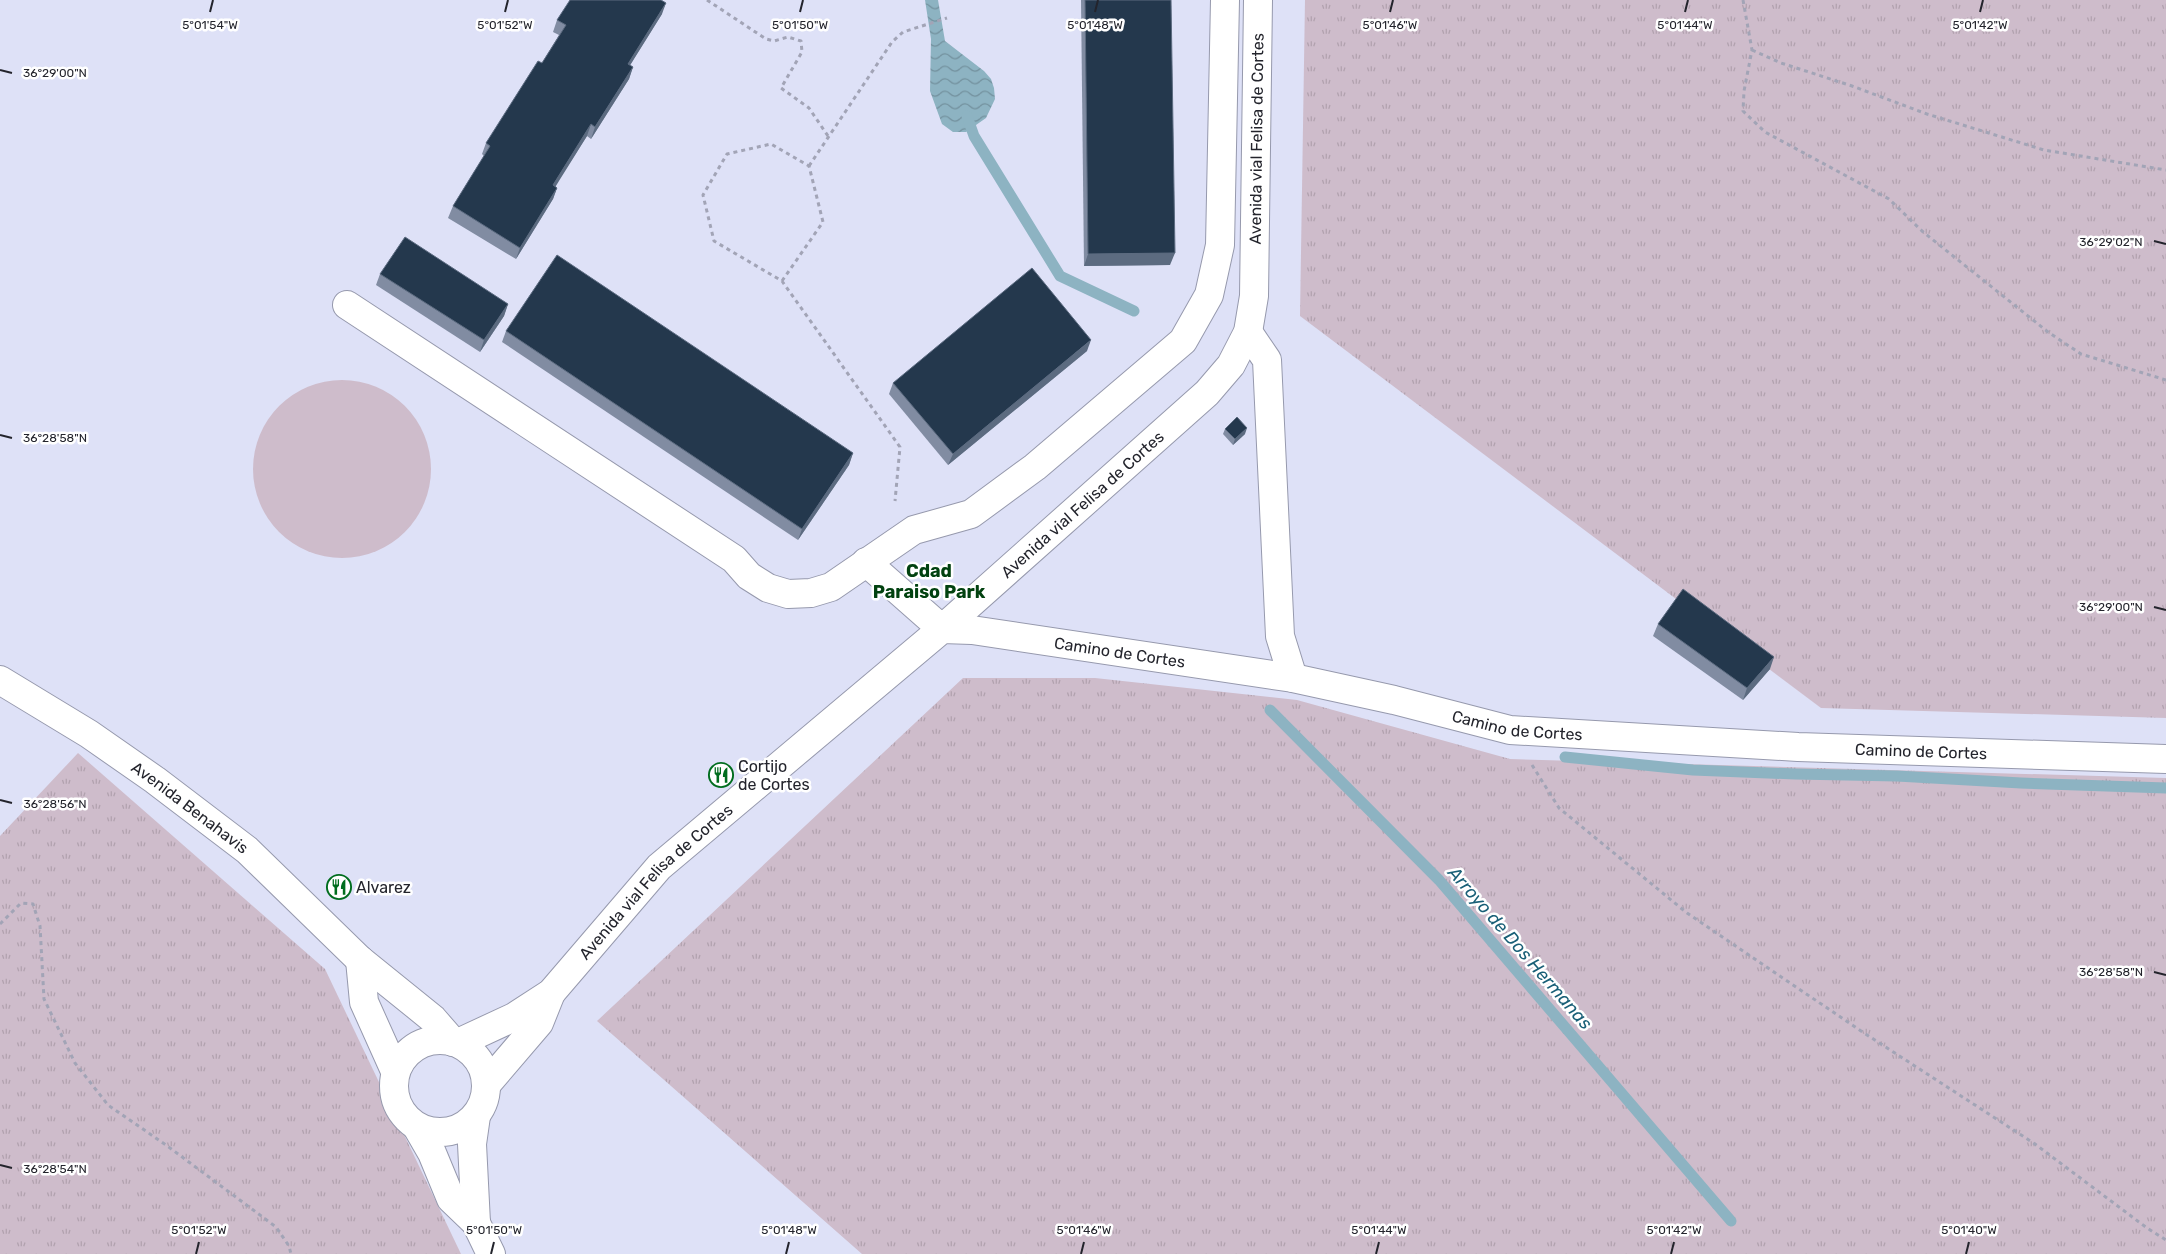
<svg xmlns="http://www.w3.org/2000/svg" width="2166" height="1254" font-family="Rubik,sans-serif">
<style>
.grass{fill:url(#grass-tufts)}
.garden{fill:#cebccb}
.water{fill:url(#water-waves)}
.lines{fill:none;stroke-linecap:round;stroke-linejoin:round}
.stream{stroke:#8db3c2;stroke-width:11}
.minor-casing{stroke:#9699ad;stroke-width:30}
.tertiary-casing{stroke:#9699ad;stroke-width:30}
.path{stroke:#a2a4b6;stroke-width:3;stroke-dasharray:4 4;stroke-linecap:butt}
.minor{stroke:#fff;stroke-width:28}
.tertiary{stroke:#fff;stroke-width:28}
.wall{fill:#818ca2}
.shaded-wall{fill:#5c6b80}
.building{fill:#24384d;stroke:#5c6b80}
.ticks{fill:none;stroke:#23242c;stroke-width:2}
.labels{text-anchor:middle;stroke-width:5;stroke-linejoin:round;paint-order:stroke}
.street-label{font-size:16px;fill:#23242c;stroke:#fff}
.poi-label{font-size:16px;fill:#23242c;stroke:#fff;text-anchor:start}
.neighbourhood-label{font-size:18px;font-weight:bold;fill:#024210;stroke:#fff}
.water-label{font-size:18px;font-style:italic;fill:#195f77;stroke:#fff}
.ticks-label{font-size:12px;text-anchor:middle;fill:#23242c;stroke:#fff;stroke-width:5;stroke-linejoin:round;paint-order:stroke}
</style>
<defs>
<pattern id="grass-tufts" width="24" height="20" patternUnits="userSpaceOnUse" patternTransform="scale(1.25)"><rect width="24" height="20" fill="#cebccb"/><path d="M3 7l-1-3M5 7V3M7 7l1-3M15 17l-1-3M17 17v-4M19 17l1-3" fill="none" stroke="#b1a1ae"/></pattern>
<pattern id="water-waves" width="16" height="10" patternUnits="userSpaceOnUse" patternTransform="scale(1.25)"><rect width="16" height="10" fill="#8db3c2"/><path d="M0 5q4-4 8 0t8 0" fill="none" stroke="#73919e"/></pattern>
</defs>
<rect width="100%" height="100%" fill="#dee1f7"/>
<g class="grass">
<polygon points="1305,0 2166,0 2166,718 1821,708 1300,316"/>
<polygon points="963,678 1095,678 1297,700 1510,759 2166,778 2166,1254 862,1254 597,1021"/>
<polygon points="78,753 325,969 461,1254 0,1254 0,836"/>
</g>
<circle class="garden" cx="342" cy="469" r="89"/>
<polygon class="water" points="925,0 938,0 945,41 984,71 991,79 994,88 995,99 986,118 966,132 953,132 942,124 930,91 931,39"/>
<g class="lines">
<g class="stream">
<polyline points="967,116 974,136 1060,276 1134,311"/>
<polyline points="1270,710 1439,880 1731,1221"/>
<polyline points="1565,757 1693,770 1795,774 1897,776 2021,783 2166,788"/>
</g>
<defs>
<g id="minor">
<polyline points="347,305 734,559 749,576 768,588 788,594 811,593 831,587 914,530 971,514 1035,467 1183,341 1209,295 1220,245 1225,0"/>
<polyline points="1248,332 1267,360 1280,636 1293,678"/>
<path id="s1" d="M866,562L942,629L1207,393L1231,365L1248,332L1254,296L1258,0"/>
<path id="s2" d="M0,680L89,734L155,780L247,850L360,960"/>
</g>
<g id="tertiary">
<polyline points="360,960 433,1019 453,1042"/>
<polyline points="360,960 364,1002 395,1071"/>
<circle cx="440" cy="1086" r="46"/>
<path id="s3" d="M458,1043L514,1017L551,993L659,867L942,629L972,630L1293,678L1394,700L1510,730L1798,747L2166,759"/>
<polyline points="486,1085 539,1023 551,993"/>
<polyline points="417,1127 432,1153 451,1199 476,1223 491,1254"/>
<polyline points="476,1223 472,1144 476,1116"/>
</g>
</defs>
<use href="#minor" class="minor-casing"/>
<use href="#tertiary" class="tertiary-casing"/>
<g class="path">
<polyline points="707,0 766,39 774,41 788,37 801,41 802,52 781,88 809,108 828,136"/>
<polyline points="1743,0 1752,50 1744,91 1743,111 1765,132 1889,199 1922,231 2048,332 2081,354 2166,380"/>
<polyline points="1752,50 1781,63 1852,86 1927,114 2044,150 2166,170"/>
<polyline points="809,166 892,42 903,32 947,18"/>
<polyline points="782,281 823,222 809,166 771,144 727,154 703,195 714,241 782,281 900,447 895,501"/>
<polyline points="1532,765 1559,808 1687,913 1861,1031 2035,1144 2147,1228 2166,1240"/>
<polyline points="0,924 21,903 33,904 40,926 44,999 75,1063 108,1105 166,1145 276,1227 289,1246 291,1254"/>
</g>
<use href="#minor" class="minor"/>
<use href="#tertiary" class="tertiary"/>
</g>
<g class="wall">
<polygon points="1081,0 1171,0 1170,265 1084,266"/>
<polygon points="662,14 630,65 633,67 629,79 591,139 587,136 555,186 557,188 553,199 516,259 448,218 453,206 484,156 482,154 486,143 542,63 559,35 553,32 557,20"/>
<polygon points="380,274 508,304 504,316 480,352 376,285"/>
<polygon points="506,331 853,453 849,465 798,540 502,342"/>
<polygon points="1087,351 948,465 889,394 893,383"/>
<polygon points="1225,429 1245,434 1233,445 1223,434"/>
<polygon points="1658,624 1770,669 1743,700 1653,636"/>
</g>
<g class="shaded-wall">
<polygon points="666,3 662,14 624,75 628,64"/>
<polygon points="633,67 629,79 591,139 595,127"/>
<polygon points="591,124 587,136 549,197 553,185"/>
<polygon points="557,188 553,199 516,259 520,248"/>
<polygon points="1175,253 1170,265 1084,266 1088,254"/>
<polygon points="508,304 504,316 480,352 484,340"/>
<polygon points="1091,340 1087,351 948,465 953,454"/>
<polygon points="1247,428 1245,434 1233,445 1235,439"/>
<polygon points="853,453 849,465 798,540 802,529"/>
<polygon points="1774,657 1770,669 1743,700 1747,688"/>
</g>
<g class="building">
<polygon points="570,0 661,0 666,3 628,64 633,67 595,127 591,124 553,185 557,188 520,248 453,206 490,146 486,143 538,61 542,63 566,25 557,20"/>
<polygon points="1085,0 1171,0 1175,253 1088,254"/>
<polygon points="405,237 508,304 484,340 380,274"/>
<polygon points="557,255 853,453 802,529 506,331"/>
<polygon points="1032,268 1091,340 953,454 893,383"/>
<polygon points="1237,417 1247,428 1235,439 1225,429"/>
<polygon points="1683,589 1774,657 1747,688 1658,624"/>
</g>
<path class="ticks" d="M210,12L213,0M505,12L508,0M800,12L803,0M1095,12L1098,0M1390,12L1393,0M1685,12L1688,0M1980,12L1983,0M0,70L12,73M2154,241L2166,244M0,435L12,438M2154,607L2166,610M0,800L12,803M2154,972L2166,975M0,1165L12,1168M196,1254L199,1242M491,1254L494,1242M786,1254L789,1242M1081,1254L1084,1242M1376,1254L1379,1242M1671,1254L1674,1242M1966,1254L1969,1242"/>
<defs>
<symbol id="restaurant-ring" viewBox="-11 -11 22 22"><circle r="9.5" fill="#fff" stroke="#006d1e" stroke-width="1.5"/><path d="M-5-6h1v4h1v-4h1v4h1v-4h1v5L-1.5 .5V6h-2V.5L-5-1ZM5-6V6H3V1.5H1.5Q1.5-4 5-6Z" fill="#006d1e"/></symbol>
</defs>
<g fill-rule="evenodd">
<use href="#restaurant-ring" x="707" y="761" width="28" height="28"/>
<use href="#restaurant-ring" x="325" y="873" width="28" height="28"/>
</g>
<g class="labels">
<g class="street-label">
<text dy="6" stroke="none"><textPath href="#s1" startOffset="724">Avenida vial Felisa de Cortes</textPath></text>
<text dy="6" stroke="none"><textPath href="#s1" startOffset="289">Avenida vial Felisa de Cortes</textPath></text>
<text dy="6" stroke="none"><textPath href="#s3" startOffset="821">Camino de Cortes</textPath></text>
<text dy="6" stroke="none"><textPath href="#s3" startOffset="1226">Camino de Cortes</textPath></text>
<text dy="6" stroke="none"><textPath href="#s3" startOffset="1631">Camino de Cortes</textPath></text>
<text dy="6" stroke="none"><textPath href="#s2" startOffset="229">Avenida Benahavis</textPath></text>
<text dy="6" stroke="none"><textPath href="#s3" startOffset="259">Avenida vial Felisa de Cortes</textPath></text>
</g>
<g class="poi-label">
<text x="738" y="772">Cortijo<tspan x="738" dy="18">de Cortes</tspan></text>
<text x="356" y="893">Alvarez</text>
</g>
<g class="neighbourhood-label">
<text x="929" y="577">Cdad<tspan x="929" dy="21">Paraiso Park</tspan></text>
</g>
<g class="water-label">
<text transform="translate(1520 948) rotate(49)" y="6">Arroyo de Dos Hermanas</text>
</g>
</g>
<g class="ticks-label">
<text x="210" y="29">5°01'54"W</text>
<text x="505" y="29">5°01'52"W</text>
<text x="800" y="29">5°01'50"W</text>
<text x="1095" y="29">5°01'48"W</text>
<text x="1390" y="29">5°01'46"W</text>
<text x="1685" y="29">5°01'44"W</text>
<text x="1980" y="29">5°01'42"W</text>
<text x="55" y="77">36°29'00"N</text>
<text x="2111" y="246">36°29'02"N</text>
<text x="55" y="442">36°28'58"N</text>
<text x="2111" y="611">36°29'00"N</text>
<text x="55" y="808">36°28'56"N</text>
<text x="2111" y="976">36°28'58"N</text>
<text x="55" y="1173">36°28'54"N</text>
<text x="199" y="1234">5°01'52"W</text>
<text x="494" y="1234">5°01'50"W</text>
<text x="789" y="1234">5°01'48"W</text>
<text x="1084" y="1234">5°01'46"W</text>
<text x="1379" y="1234">5°01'44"W</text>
<text x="1674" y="1234">5°01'42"W</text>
<text x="1969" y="1234">5°01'40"W</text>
</g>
</svg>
